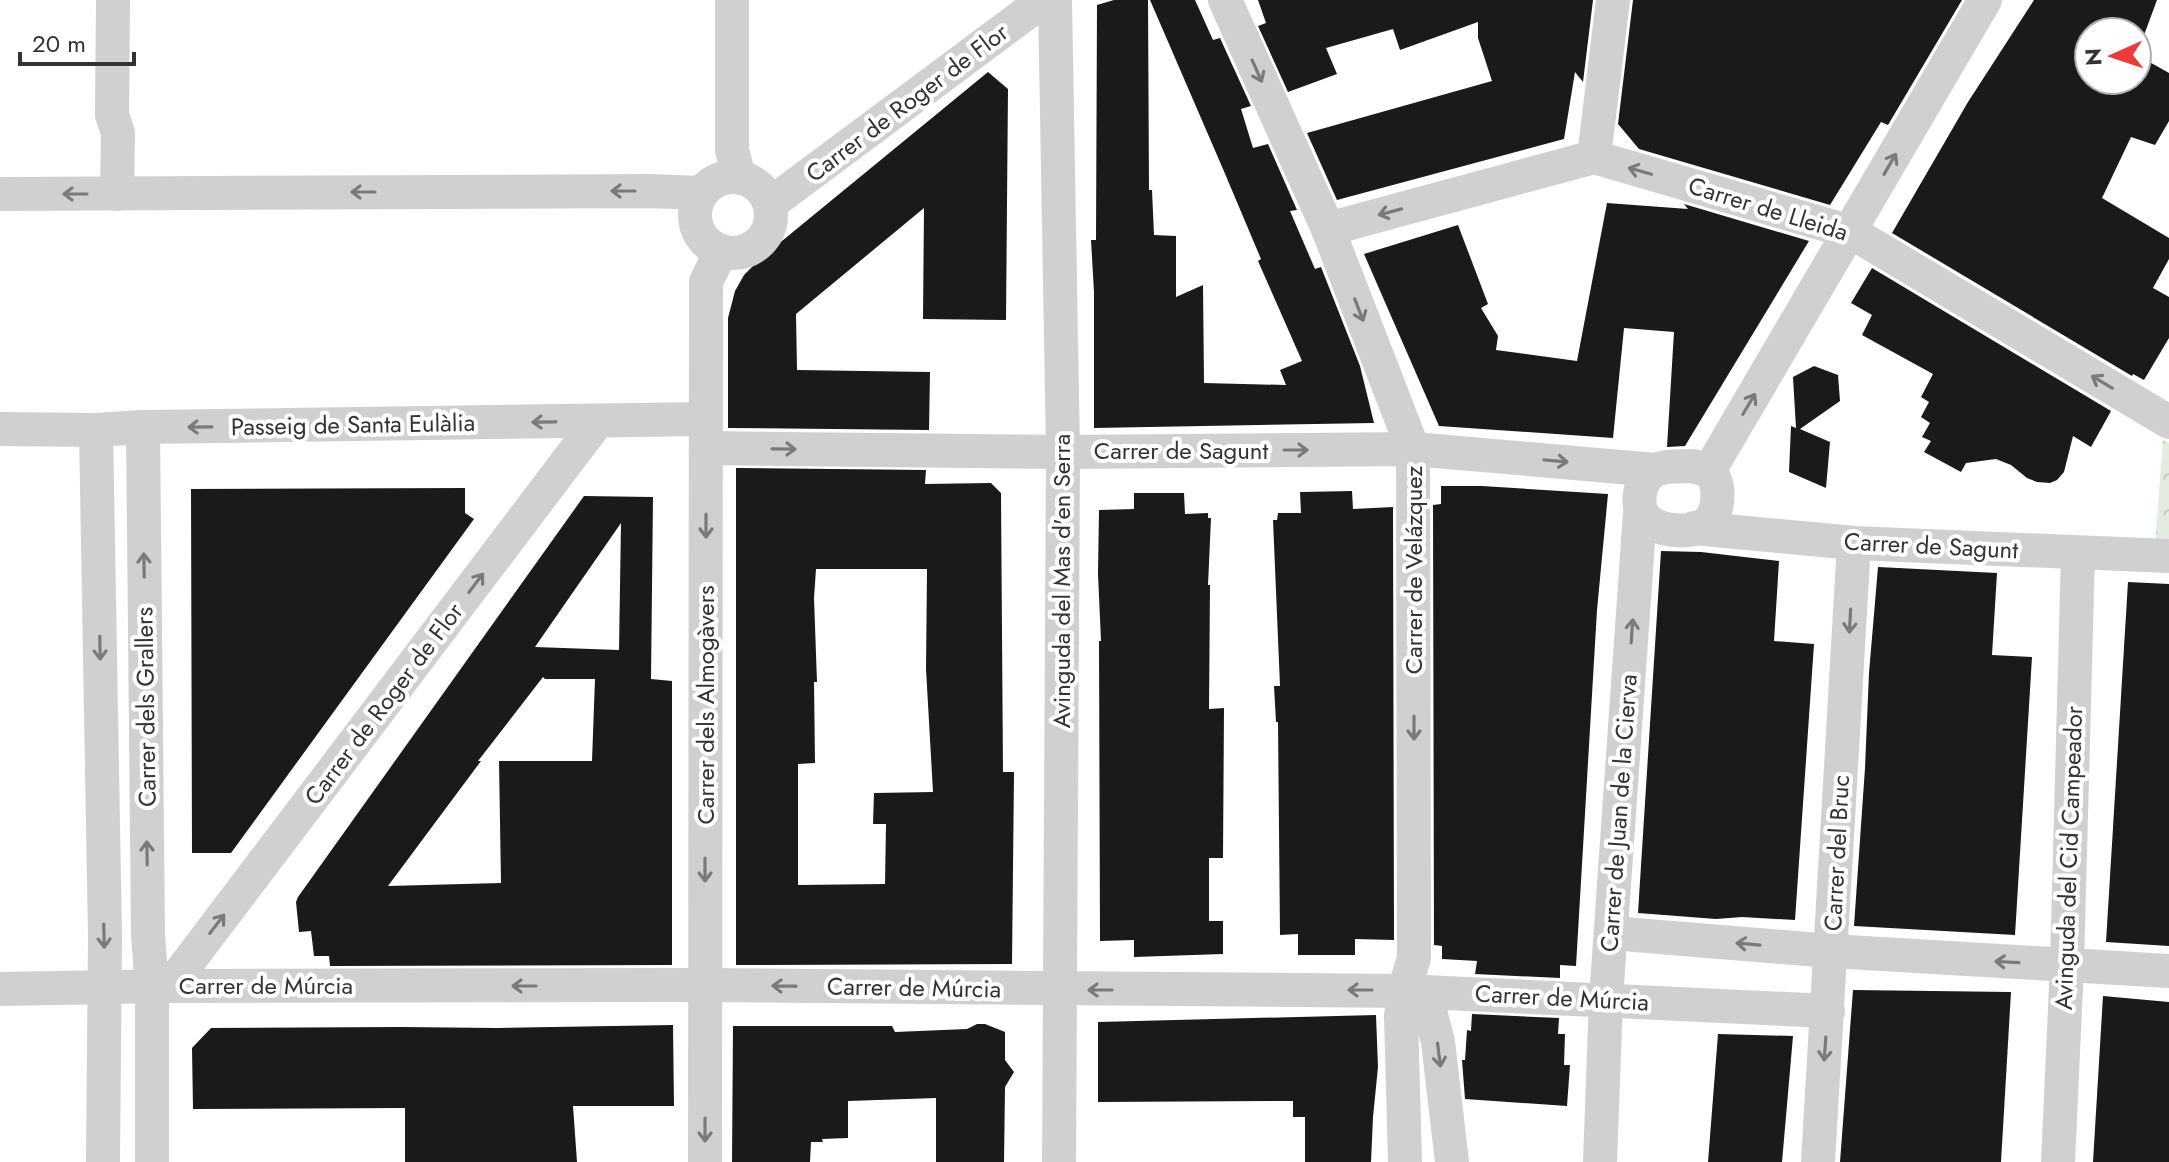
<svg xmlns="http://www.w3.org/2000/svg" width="2169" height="1162" font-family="Jost,sans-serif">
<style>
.park{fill:url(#park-crowns)}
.building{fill:#1a1a1a;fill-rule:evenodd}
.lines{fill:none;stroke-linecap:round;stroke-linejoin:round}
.street{stroke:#d0d0d0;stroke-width:34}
.oneway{stroke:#7a7a7a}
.labels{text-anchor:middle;stroke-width:8;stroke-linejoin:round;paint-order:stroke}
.street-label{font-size:24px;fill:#333;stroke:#fff}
</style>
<defs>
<pattern id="park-crowns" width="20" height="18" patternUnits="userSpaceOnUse" patternTransform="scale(2)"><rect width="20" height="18" fill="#e4ecdf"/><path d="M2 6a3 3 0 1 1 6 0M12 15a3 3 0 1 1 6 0" fill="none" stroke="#c4cbc0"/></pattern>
</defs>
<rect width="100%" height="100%" fill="#fff"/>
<polygon class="park" points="2163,440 2169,443 2169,545 2155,544"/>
<g class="building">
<polygon points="1114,0 1148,0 1149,190 1152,190 1154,235 1176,236 1176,297 1203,285 1204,383 1286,385 1280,370 1302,361 1258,261 1261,259 1223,169 1150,0 1195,0 1213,40 1220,38 1251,106 1241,109 1253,148 1268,144 1297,210 1290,211 1315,269 1321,267 1360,366 1374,423 1094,428 1094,292 1091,240 1096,240 1097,5"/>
<polygon points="1258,0 1593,0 1583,82 1575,72 1564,139 1337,200 1307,133 1492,81 1478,38 1478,22 1400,50 1393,29 1326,48 1337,74 1288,92 1258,26 1266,23"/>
<polygon points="1633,0 1962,0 1888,125 1881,122 1830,205 1639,149 1618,124"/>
<polygon points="2034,0 2157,0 2137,54 2137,32 2089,32 2089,80 2137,80 2137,55 2169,73 2169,121 2155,145 2131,137 2102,198 2169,238 2169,259 2153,288 2169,297 2169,338 2144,380 2133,374 2132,376 1892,233 1968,102"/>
<polygon points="988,72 1008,89 1006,320 923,319 924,208 796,314 797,370 930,372 929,430 728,428 728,318 735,291 744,275 760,259"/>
<polygon points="1607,203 1688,209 1684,204 1809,241 1685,446 1667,447 1674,332 1624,328 1613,438 1439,426 1364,254 1458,225 1488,304 1481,308 1498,336 1496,350 1577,361"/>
<polygon points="1872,268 2111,411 2091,447 2073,436 2064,472 2057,480 2050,483 2037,482 2027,478 2011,465 1996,459 1966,463 1961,472 1924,452 1931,441 1922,437 1930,423 1921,417 1929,402 1921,397 1933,374 1862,335 1872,315 1851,303"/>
<polygon points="1814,366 1838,375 1840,401 1800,429 1830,442 1826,488 1789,472 1791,426 1796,428 1793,377"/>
<path d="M736,468L926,470L925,484L991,483L1001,493L1003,772H1014L1012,964L736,965ZM816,569H927L926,669L933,792L874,793L873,824H886L885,884L798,885V764L815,763L814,682H817L814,598Z"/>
<polygon points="1441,486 1482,486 1608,494 1597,610 1576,966 1560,965 1560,978 1475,974 1477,961 1442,959 1442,946 1434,945 1433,505 1441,504"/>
<polygon points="465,488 465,513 474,519 231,853 192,853 191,489"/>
<polygon points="1352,491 1353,509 1393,507 1394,940 1355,939 1355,955 1298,955 1298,934 1280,935 1278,722 1276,722 1274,686 1280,686 1273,520 1277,520 1278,513 1301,513 1300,492"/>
<polygon points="1134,493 1184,493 1185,514 1208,513 1208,518 1211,518 1208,585 1210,585 1209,709 1224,708 1223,858 1209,858 1209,921 1223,921 1223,954 1134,957 1134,940 1100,941 1099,641 1101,641 1098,574 1099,510 1134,509"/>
<path d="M584,496L653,497L651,679L672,681V965L330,966L329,956H314L311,931L299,932L296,902L298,897ZM621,523L619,650L535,647ZM543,677L545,679H595L592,761H499L501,883L388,886L481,761H478Z"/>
<polygon points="1661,551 1701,552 1779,561 1774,641 1814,644 1795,920 1742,917 1716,919 1638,913"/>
<polygon points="1878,567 1997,573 1992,655 2032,657 2015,935 1854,926 1865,768 1869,673"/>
<polygon points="2128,582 2169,584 2169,946 2106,942"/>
<polygon points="1853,990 2011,992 2001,1162 1840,1162"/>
<polygon points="2103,996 2169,1002 2169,1162 2093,1162"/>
<polygon points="1472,1014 1559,1018 1558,1034 1565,1034 1564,1065 1570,1065 1567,1106 1465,1099 1462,1060 1465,1060 1467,1030 1471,1031"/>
<polygon points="1376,1015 1378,1067 1373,1117 1371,1162 1305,1162 1305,1117 1293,1117 1293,1101 1098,1102 1098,1022"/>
<polygon points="977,1024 985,1024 1005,1032 1005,1060 1014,1072 1005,1087 1004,1162 936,1162 936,1098 848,1101 848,1138 822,1139 823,1142 811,1142 810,1162 732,1162 733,1026 892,1026 895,1032 967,1029"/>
<polygon points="673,1025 674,1106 573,1106 577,1162 405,1162 405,1108 193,1109 192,1048 211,1028 400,1027 497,1028"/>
<polygon points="1718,1034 1793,1036 1782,1162 1708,1162"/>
</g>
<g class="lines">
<g class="street">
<polyline points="113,0 112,115 118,133 117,194"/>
<polyline points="732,0 732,150 739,177"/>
<polyline points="1055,0 1063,452 1059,1162"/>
<polyline points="1225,0 1328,229 1413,449 1414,958 1404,991 1401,1016 1405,1162"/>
<polyline points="1594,157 1613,0"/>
<circle cx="733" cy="215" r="38"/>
<polyline points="0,194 649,191 701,193"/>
<polyline points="770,204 1044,0"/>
<polyline points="1328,229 1594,157 1851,232 2169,422"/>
<polyline points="143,427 148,935 152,987 152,1162"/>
<polyline points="0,429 96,430 143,427 706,419"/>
<polyline points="96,430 105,936 103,1162"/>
<polyline points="706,448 1063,452 1413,449 1655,470"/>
<path d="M1693,466C1699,468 1706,469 1710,473C1721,483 1719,510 1710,520C1697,535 1666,532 1651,523C1633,512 1637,479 1656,470C1666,465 1682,467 1693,466Z"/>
<polyline points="1709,471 1985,0"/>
<polyline points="1694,528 1854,543 2169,556"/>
<polyline points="1611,933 1831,951 2169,971"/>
<polyline points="170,986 597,422"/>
<polyline points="0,989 170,986 705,985 1404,991 1828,1011"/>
<polyline points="1404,991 1430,1011 1438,1042 1452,1162"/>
<polyline points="705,1162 706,282 721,251"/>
<polyline points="1600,1162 1606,999 1640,513"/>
<polyline points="1818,1162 1854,543"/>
<polyline points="2058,1162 2067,965 2078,553"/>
</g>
</g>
<defs><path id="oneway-shaft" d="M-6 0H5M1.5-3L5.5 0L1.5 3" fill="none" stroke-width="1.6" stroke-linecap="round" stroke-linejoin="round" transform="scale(2)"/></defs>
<g class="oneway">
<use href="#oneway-shaft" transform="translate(1257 71) rotate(66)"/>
<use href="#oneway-shaft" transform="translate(1890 164) rotate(-60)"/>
<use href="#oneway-shaft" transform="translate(1640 171) rotate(-164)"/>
<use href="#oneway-shaft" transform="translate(623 191) rotate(180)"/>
<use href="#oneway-shaft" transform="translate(363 192) rotate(180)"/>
<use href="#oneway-shaft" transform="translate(75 194) rotate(180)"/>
<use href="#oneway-shaft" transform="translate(1390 212) rotate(165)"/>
<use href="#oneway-shaft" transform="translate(1359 310) rotate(69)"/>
<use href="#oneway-shaft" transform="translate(2102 382) rotate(-149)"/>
<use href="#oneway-shaft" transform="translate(1749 404) rotate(-59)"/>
<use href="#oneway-shaft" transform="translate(544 422) rotate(179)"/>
<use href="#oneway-shaft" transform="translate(200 427) rotate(179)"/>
<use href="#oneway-shaft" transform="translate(784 449) rotate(1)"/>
<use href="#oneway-shaft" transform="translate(1296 450)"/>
<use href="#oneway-shaft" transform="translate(1556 461) rotate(5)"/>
<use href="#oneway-shaft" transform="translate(706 526) rotate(90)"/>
<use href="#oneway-shaft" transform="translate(144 565) rotate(-91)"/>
<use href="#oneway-shaft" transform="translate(476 583) rotate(-53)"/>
<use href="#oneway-shaft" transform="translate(1850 621) rotate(93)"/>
<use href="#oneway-shaft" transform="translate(1632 631) rotate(-86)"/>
<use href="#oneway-shaft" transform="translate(100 648) rotate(89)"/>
<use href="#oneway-shaft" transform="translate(1414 728) rotate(90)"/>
<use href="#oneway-shaft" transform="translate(147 853) rotate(-91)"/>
<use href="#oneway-shaft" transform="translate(705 870) rotate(90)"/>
<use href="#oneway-shaft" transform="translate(217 924) rotate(-53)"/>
<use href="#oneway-shaft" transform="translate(104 936) rotate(89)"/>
<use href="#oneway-shaft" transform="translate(1748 944) rotate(-175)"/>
<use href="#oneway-shaft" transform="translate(2007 962) rotate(-177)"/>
<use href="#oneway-shaft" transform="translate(524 986) rotate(180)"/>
<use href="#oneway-shaft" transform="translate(784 986) rotate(-179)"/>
<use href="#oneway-shaft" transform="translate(1100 990) rotate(-180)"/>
<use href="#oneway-shaft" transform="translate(1360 990) rotate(-180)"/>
<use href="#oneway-shaft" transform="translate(1825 1049) rotate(94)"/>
<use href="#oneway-shaft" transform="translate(1439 1055) rotate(83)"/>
<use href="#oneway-shaft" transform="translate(705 1130) rotate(90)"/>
</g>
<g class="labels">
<g class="street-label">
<text transform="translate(907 103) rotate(-37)" y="8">Carrer de Roger de Flor</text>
<text transform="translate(1768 209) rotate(17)" y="8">Carrer de Lleida</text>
<text transform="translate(353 425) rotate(-1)" y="8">Passeig de Santa Eulàlia</text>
<text x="1181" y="459">Carrer de Sagunt</text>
<text transform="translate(1931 546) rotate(3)" y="8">Carrer de Sagunt</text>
<text transform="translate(1414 570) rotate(-90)" y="8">Carrer de Velázquez</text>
<text transform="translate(1062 581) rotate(-90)" y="8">Avinguda del Mas d'en Serra</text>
<text transform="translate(384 704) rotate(-53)" y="8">Carrer de Roger de Flor</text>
<text transform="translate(706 705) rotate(-90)" y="8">Carrer dels Almogàvers</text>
<text transform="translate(146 707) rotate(-91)" y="8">Carrer dels Grallers</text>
<text transform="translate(1619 813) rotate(-86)" y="8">Carrer de Juan de la Cierva</text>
<text transform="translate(1837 853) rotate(-87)" y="8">Carrer del Bruc</text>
<text transform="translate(2069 858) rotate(-88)" y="8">Avinguda del Cid Campeador</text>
<text x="266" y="994">Carrer de Múrcia</text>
<text transform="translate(914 988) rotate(1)" y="8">Carrer de Múrcia</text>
<text transform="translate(1562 998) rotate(3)" y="8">Carrer de Múrcia</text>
</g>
</g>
<g transform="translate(2113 56) rotate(267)"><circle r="38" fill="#ffffff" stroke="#adadad" stroke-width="2"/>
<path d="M0-6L14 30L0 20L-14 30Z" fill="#e93c36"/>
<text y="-12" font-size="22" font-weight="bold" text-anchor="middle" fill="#333333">N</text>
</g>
<path d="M20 52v12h114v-12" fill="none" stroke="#333333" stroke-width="4"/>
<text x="32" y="52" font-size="24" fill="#333333" stroke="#ffffff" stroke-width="6" paint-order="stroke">20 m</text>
</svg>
